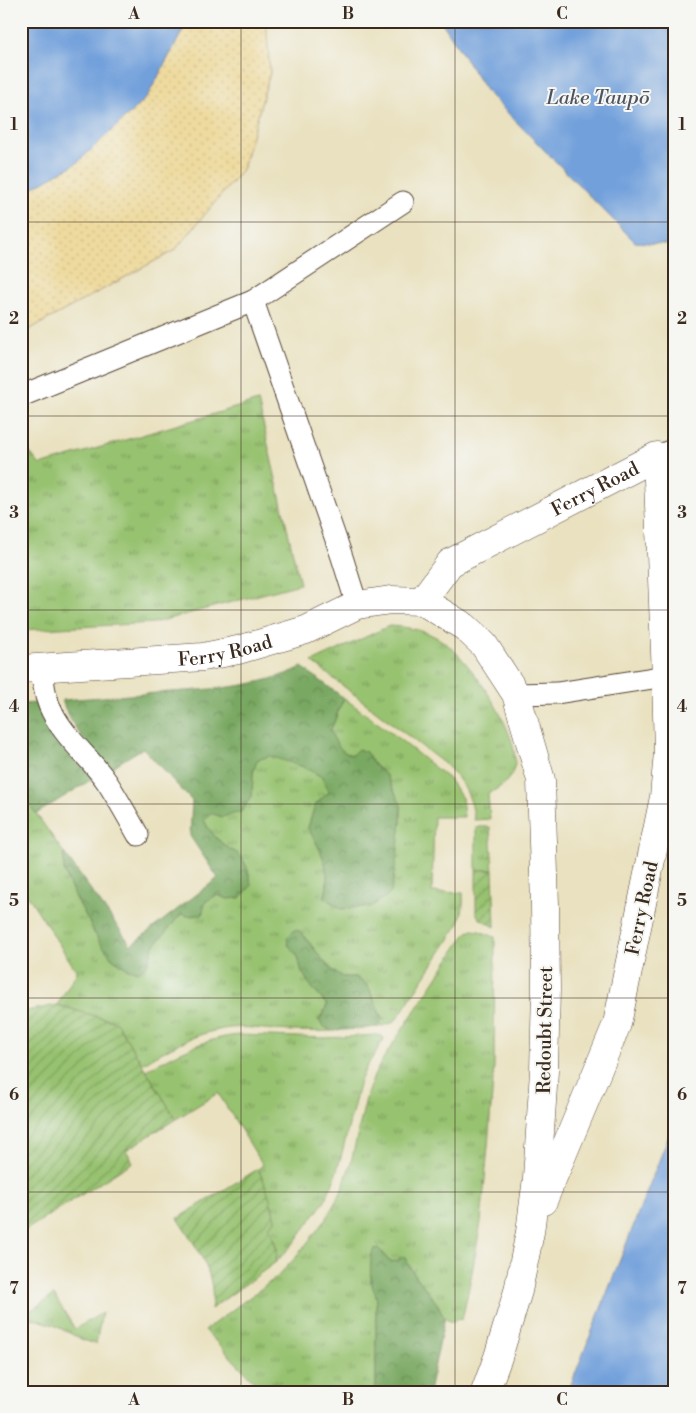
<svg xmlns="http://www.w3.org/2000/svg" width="696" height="1413" font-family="'Libre Bodoni',serif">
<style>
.grass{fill:url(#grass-tufts);stroke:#697647}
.forest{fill:url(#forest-crowns);stroke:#5a6940}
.sand{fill:url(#sand-dots);stroke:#94825e}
.garden{fill:url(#garden-furrows);stroke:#697647}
.water{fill:#72a0db;stroke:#56657c}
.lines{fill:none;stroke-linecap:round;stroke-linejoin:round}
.service-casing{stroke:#554536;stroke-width:23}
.minor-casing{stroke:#554536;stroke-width:29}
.service{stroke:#fff;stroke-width:21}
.minor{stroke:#fff;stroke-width:28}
.grid{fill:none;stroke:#3b2a1e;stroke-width:1;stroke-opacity:0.55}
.labels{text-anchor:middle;stroke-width:4;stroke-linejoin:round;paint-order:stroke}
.street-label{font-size:19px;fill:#3b2a1e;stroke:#f6f6f2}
.water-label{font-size:20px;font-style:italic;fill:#4e5360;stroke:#f6f6f2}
.neatline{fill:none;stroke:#3b2a1e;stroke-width:2}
.grid-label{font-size:16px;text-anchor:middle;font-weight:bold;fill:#3b2a1e}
</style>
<defs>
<pattern id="grass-tufts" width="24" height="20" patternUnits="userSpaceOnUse" patternTransform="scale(1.25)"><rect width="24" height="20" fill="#97c270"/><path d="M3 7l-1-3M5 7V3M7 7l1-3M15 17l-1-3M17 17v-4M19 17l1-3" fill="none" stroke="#7c9e5b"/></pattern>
<pattern id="forest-crowns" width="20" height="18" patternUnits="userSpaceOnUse" patternTransform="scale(1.25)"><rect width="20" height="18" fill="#79a862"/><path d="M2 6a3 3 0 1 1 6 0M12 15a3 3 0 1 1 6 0" fill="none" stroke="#648950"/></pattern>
<pattern id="sand-dots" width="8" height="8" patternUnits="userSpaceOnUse" patternTransform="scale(1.25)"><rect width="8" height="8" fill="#eeda9e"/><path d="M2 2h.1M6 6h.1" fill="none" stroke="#cdbb88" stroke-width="1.8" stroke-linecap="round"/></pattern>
<pattern id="garden-furrows" width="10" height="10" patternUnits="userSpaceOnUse" patternTransform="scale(1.25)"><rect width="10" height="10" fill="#97c270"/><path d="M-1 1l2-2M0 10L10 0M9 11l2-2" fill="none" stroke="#7c9e5b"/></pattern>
</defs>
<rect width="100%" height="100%" fill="#f6f6f2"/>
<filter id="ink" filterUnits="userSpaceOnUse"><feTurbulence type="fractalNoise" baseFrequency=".02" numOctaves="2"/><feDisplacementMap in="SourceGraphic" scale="10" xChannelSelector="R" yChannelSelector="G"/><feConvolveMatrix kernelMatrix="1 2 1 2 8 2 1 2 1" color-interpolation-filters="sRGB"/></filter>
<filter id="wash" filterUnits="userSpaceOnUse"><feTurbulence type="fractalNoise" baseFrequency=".0096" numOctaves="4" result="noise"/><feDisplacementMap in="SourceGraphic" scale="20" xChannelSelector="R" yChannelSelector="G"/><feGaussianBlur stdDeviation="1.12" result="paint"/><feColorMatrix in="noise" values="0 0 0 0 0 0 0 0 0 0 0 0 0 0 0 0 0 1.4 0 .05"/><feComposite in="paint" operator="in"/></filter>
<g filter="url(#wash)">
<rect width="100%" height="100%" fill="#e9e1bf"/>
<g class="grass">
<polygon points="258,401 300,584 153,623 21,630 21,442 40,465"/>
<path d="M389,626C409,627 427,630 444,642C469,659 523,736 514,768C510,782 499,788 488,794L490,819L474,820C473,798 462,780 446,765L312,662Z"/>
<path d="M344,698L398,738L449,779L462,798L464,817H434L432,892L463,893C464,906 462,915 457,927L397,1019L392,1023L379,1027L382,1019L368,986L356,977H343L335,972L326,964L300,931L288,944L298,956L302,972L313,989L327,1005L319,1020L322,1025L331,1031C311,1032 292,1031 273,1030C256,1028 239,1026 223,1029C193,1034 167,1049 142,1064L116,1022L57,1005L77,972L21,885V785L27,801L64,853V871L70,886L99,941L112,958L128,969L148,963L153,947L181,914L188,916L203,908L205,901L217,895L228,899L251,886C250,875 246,860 237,853C234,851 230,850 227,847C217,840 209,831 204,820L209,813L252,796L253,773L257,760L270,755L304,767L322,777L329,792L315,805L308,828C323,854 331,867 325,898L341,909L372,906L397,857L401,821V805L386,775L374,765L370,758L358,749L352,755C339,752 336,743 330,731C336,720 338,709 344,698Z"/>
<polygon points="476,827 490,827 493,870 476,870"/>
<polygon points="473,930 479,931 495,937 494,1067 488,1146 481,1222 471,1278 462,1320 459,1319 452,1322 447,1320 442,1314 439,1306 410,1268 407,1260 400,1258 397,1261 391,1262 386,1259 383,1252 371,1271 371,1282 377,1298 376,1307 376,1392 264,1392 205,1330 277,1277 297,1256 326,1219 341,1192 351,1162 367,1094 374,1076 381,1062 464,936 468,932"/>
<path d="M239,1035L325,1038L376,1035L382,1036L384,1039L366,1068L360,1081L341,1157L333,1183L324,1202L293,1244L276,1262L277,1249L269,1227L275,1220C271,1202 267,1186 258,1169L263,1165L218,1093L176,1119L146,1070C176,1054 205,1038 239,1035Z"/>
<polygon points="54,1295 75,1329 102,1313 96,1344 83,1340 54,1325 31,1318 28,1312"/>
</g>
<g class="forest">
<path d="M302,667L344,698C338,708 336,720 330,731C336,742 339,752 352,755L358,749L366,752L374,765L386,775L401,805V821L397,857L391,893L372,906L341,909L325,898C331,867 323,854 308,828L315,805L329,792L322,777L304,767L270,756L257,760L253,773L252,796L241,812L222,817L210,813L204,820C209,831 217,840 227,847C230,850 234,851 237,853C246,860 250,875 251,886L240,898L228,899L217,895L206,901L202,915L188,916L181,914L153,947L148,963L139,972L128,969L112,958L99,941L70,886L64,871V853L131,945L218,878L190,836L192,801L143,748L109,769C91,748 70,727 62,700C98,697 134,695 170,692C214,689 262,687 302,667Z"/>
<path d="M37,703C46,735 71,756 94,778L36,814L27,801L21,785V704Z"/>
<polygon points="294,930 300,931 326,964 335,972 343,977 356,977 368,986 382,1019 379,1027 331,1031 322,1025 319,1020 324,1013 327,1005 313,989 302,972 298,957 288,944 287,937"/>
<path d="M378,1248C383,1252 385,1258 391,1262L397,1261L404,1256L410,1268L436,1302L442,1314L445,1317L429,1392H376V1307C379,1292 372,1292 371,1280C370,1272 370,1255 374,1249Z"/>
</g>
<polygon class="sand" points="186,21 266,21 270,73 242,170 175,250 21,334 21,194 77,163 181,34"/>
<g class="garden">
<polygon points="476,870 493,870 495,927 479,918 476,912"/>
<polygon points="57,1005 116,1022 176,1119 126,1150 133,1162 21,1233 21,1012"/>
<path d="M258,1169C267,1186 271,1202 275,1220L269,1227L277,1249L276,1262L211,1309C212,1302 213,1295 212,1289C209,1262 191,1240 178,1218Z"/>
</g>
<g class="water">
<polygon points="21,21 186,21 181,34 147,97 77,163 21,194"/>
<polygon points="441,21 675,21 675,245 635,242 487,92"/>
<polygon points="675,1120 675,1392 568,1392"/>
</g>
</g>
<g filter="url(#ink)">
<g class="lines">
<defs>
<g id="service">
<polyline points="253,301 403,202"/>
<polyline points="21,396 253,301 342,557 357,605"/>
<polyline points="657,456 675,449"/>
<path d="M42,668C43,681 44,693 49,705C61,735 89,756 107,782C118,799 128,817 138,835"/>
<polyline points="516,694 557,693 666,676"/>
</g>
<g id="minor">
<path id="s1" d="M422,601L450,563L657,456L666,676L668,752L664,797L617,1024L543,1201"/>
<path id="s2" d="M21,669L203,657L238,650L306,630L357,605L391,600L422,601L465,627L484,645L516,694L541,780L545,905L546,989L544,1071L537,1178L530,1232L518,1291L498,1357L485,1392"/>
</g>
</defs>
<use href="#service" class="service-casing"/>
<use href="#minor" class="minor-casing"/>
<use href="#service" class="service"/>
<use href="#minor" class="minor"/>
</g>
</g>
<path class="grid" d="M241,21V1392M455,21V1392M21,222H675M21,416H675M21,610H675M21,804H675M21,998H675M21,1192H675"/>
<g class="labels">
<g class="street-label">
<text dy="7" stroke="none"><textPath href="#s1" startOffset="210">Ferry Road</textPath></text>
<text dy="7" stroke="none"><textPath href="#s2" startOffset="205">Ferry Road</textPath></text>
<text transform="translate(641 908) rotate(-78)" y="7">Ferry Road</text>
<text transform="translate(544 1030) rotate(-89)" y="7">Redoubt Street</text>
</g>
<g class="water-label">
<text x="598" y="104">Lake Taupō</text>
</g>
</g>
<rect width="696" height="1413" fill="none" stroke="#f6f6f2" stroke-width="55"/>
<rect x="28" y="28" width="640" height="1358" class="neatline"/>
<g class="grid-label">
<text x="134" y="19">A</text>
<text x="348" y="19">B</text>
<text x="562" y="19">C</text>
<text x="14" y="130">1</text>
<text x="682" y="130">1</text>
<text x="14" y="324">2</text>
<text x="682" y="324">2</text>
<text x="14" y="518">3</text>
<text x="682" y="518">3</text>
<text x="14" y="712">4</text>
<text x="682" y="712">4</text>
<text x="14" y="906">5</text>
<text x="682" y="906">5</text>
<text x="14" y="1100">6</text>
<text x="682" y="1100">6</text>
<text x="14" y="1294">7</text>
<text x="682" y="1294">7</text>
<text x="134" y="1405">A</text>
<text x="348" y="1405">B</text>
<text x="562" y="1405">C</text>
</g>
</svg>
